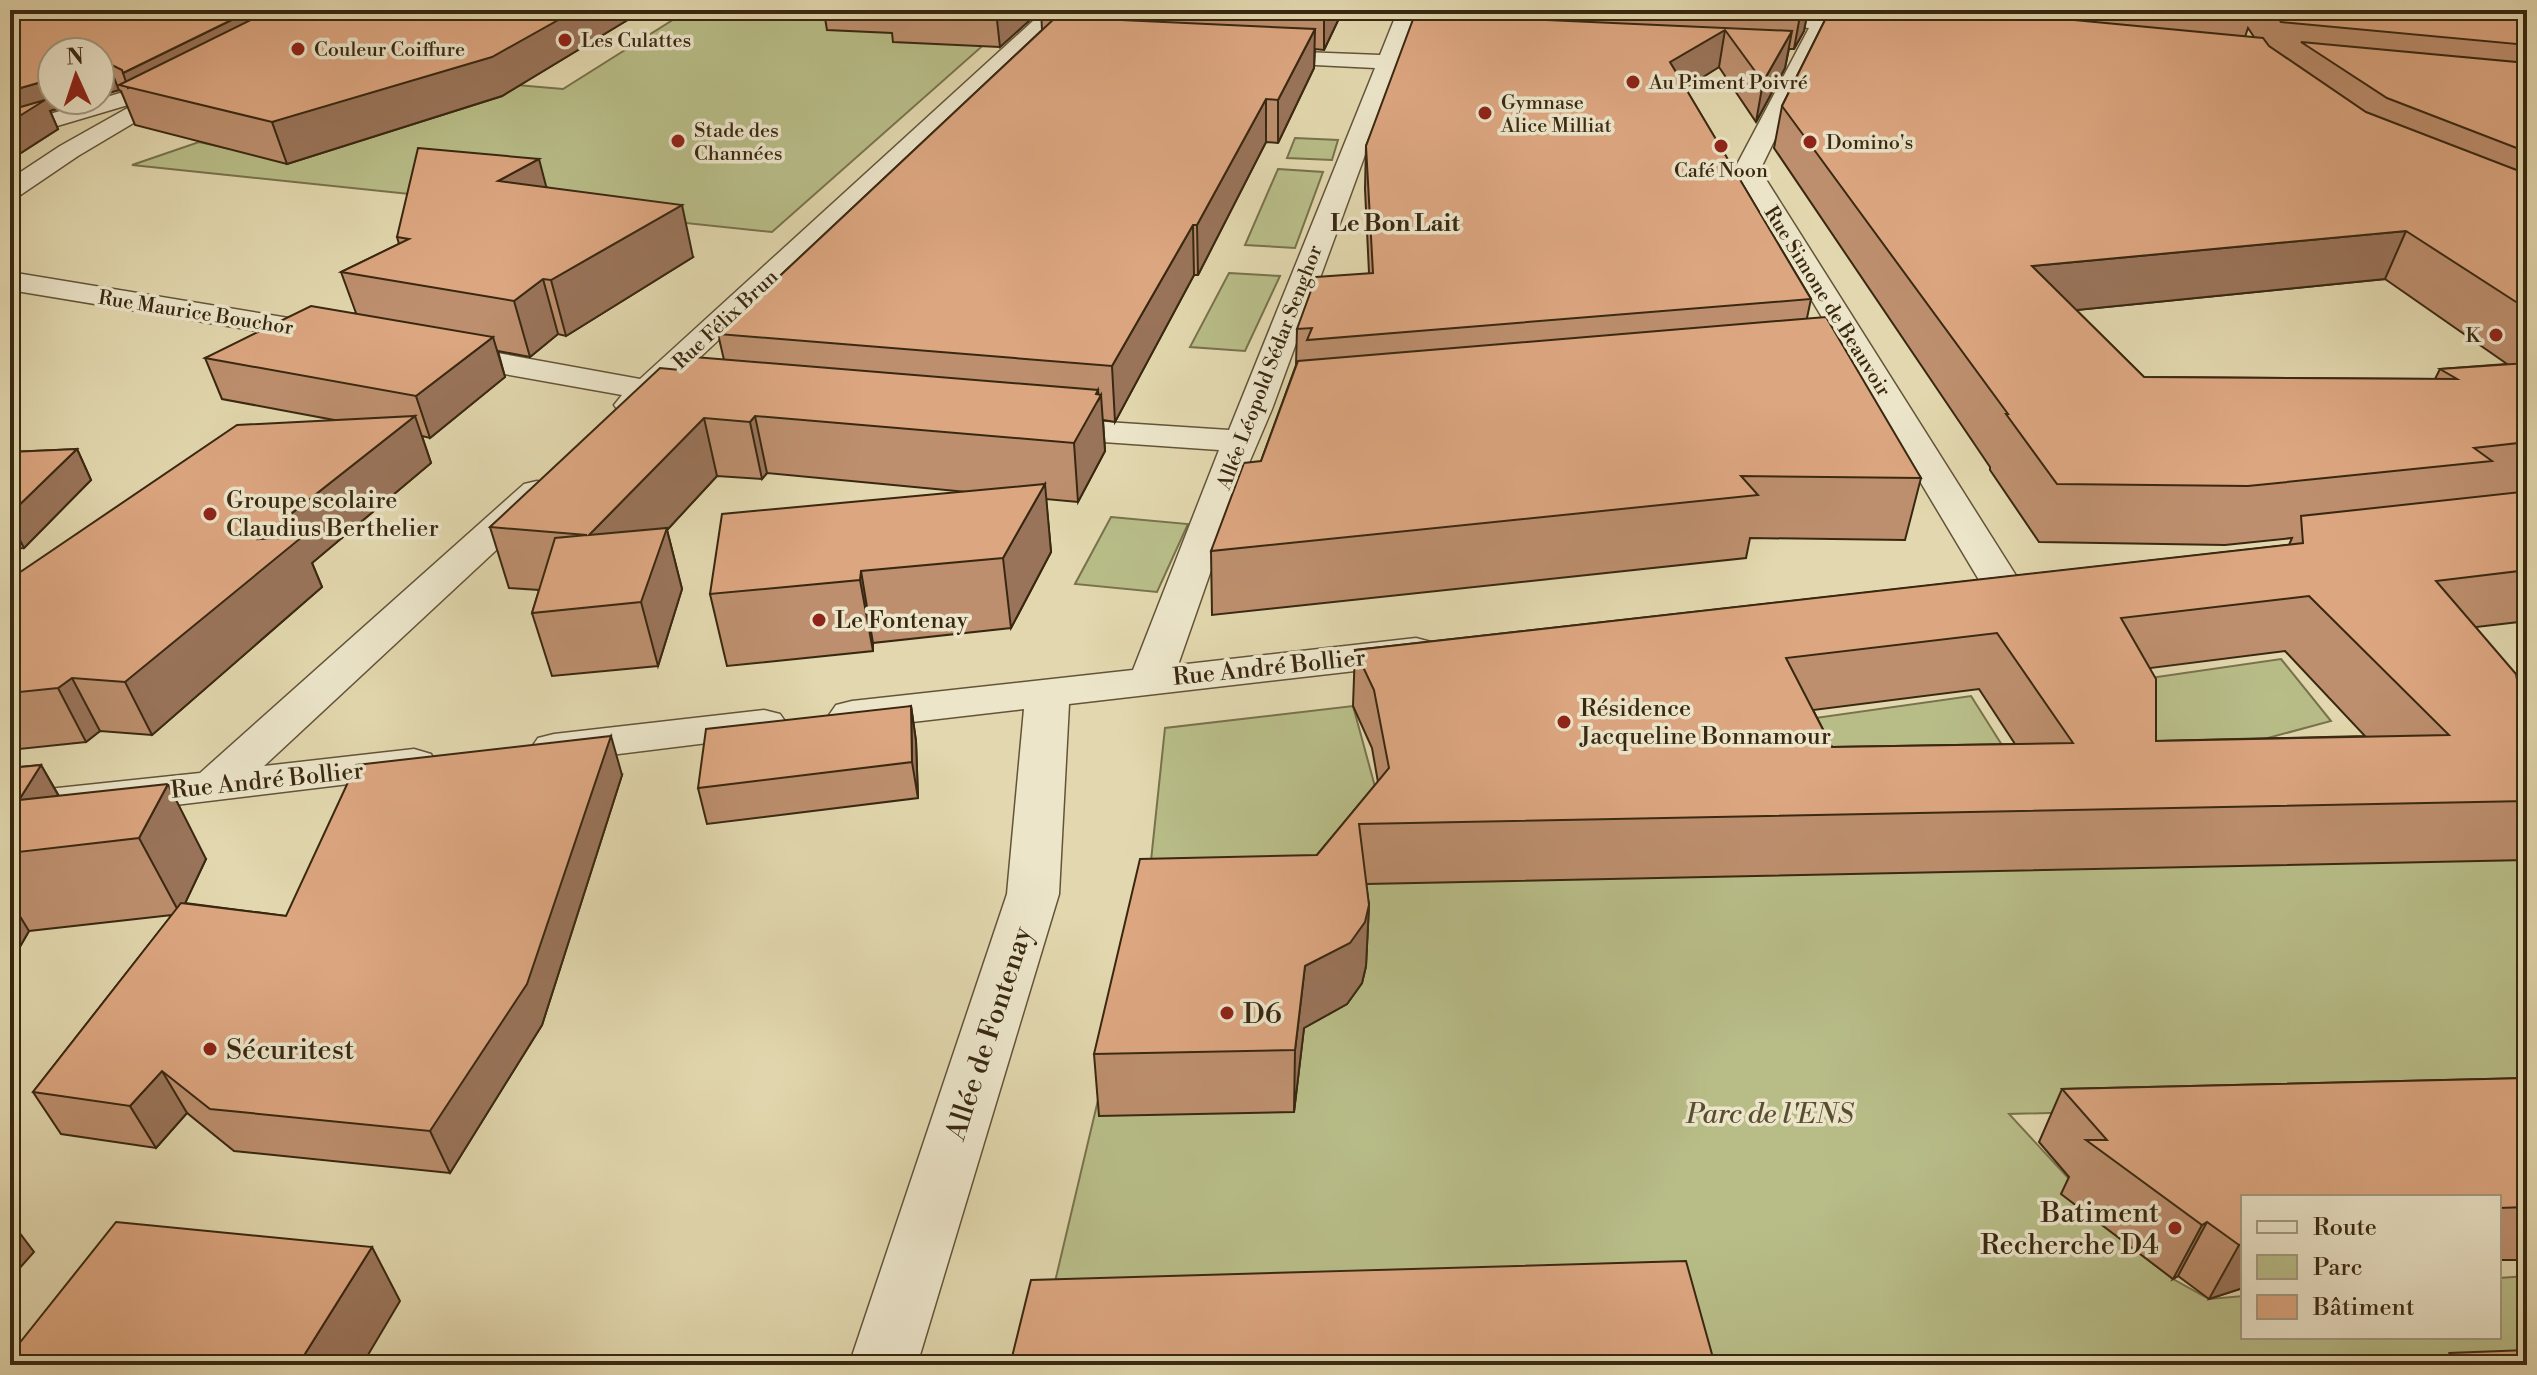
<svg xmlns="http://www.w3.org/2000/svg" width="2537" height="1375" font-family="'Libre Bodoni',serif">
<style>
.green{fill:#b8bd88;stroke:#78724c;stroke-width:2}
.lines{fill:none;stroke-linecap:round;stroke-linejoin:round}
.street-casing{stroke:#635438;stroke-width:3}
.street{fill:#ece5ca;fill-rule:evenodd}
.wall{fill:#bd8f6e;stroke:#392811;stroke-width:2;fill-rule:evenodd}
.shaded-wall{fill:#9a745a;stroke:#392811;stroke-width:2}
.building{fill:#dca680;stroke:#392811;stroke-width:2;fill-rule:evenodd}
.poi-dot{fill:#8f2418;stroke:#ece5ca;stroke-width:3}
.labels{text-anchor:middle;stroke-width:7;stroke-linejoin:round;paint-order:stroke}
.far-poi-label{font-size:20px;fill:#392811;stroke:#ece5ca;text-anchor:start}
.far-street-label{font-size:20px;fill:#392811;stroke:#ece5ca}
.far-quarter-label{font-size:24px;font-weight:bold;fill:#392811;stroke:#ece5ca}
.poi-label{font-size:24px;fill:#392811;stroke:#ece5ca;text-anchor:start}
.street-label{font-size:24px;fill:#392811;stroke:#ece5ca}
.near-poi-label{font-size:28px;fill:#392811;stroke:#ece5ca;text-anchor:start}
.near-street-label{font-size:28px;fill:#392811;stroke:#ece5ca}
.near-park-label{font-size:28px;font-style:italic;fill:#594d2f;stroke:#ece5ca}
</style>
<rect width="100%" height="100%" fill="#e2d7ae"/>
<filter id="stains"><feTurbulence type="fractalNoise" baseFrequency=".0025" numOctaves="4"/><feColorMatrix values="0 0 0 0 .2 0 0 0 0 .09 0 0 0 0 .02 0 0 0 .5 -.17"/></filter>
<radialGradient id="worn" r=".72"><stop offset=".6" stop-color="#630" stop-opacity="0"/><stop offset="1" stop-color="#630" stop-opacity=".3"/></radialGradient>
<g class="green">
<polygon points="687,11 1005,26 772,232 132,165 199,142 230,149 263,139 260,63 563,89"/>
<polygon points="1295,138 1338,140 1332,160 1287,158"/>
<polygon points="1278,169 1323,172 1295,248 1245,245"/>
<polygon points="1229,273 1280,276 1245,351 1190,347"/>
<polygon points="1111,517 1188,524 1157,592 1075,584"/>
<polygon points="2281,659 2331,721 2149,770 2088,687"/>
<polygon points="1971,696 2007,753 1817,782 1787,722"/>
<polygon points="1353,706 1386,827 2527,860 2527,1100 2009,1114 2083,1194 2063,1195 2173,1279 2209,1299 2243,1296 2243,1337 2499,1337 2499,1278 2527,1276 2527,1365 1673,1365 1040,1345 1148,889 1165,728"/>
</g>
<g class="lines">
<defs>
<g id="street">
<path d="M1045,10H1066L672,384L710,392L715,399L710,406L698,409L655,401C643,412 636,416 619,412L614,405L622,395L442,363L431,360L426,353L431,346L442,343L640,379Z"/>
<polygon points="1398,10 1418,10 1272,409 1246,470 1178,665 1416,638 1431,642 1437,651 1431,660 1416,664 1069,704 1059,894 917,1365 849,1365 1007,894 1024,709 852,729 836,725 829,715 836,705 852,701 1133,670 1219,450 1045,438 1033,435 1028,428 1033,421 1045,418 1229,430 1375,68 1253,62 1243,56 1253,50 1380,55"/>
<polygon points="1675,10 1742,10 1815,17 1818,10 1838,10 1833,19 1882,24 1892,30 1882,36 1828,30 1760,170 2022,585 2016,594 2002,597 1988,594 1982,585 1734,170 1809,28 1685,16"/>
<polygon points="181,78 192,85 189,90 78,156 19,196 10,199 10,179 60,146"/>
<polygon points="120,93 131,100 128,105 10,140 10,126"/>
<polygon points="10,272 331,325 342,327 347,334 342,341 331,343 10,290"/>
<polygon points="537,481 550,484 555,492 550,500 264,766 414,749 431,754 437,764 431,774 10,825 10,793 200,773 524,484"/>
<polygon points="764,710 780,714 787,724 780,734 554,762 538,758 531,748 538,738 554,734"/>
</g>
</defs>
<use href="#street" class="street-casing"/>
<use href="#street" class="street"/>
</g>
<g class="wall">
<polygon points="10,10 644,10 502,96 287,164 135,125 121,91 119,90 52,100 86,100 50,111 58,129 10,160"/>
<polygon points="657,10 1041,10 1000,47 893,42 892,33 827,30 825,18"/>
<polygon points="1041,10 1343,10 1324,50 1315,49 1314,68 1278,143 1266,142 1198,275 1194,275 1115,422 1103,420 1105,451 1078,502 1046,499 1051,552 1011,628 873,643 873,651 727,666 710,594 967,492 767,473 762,479 717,476 667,530 682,589 658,666 552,676 532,613 539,590 509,588 490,527 680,370 724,360 718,334 1042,30"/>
<polygon points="1421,10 1816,10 1813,14 1807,13 1804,31 1794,49 1789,49 1785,68 1756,122 1719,67 1685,88 1811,299 1807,318 1921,478 1905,540 1750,538 1746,558 1212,615 1211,551 1261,461 1296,365 1297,329 1369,273 1365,189 1366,146 1421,14"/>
<path d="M1830,10H2527V621L2476,627L2520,695L2527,701V860L1366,884L1369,905L1366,966L1362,983L1347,1004L1304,1028L1294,1112L1099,1116L1094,1054L1317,855L1378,782L1372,748L1353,706L1355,650L2289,545L2292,538L2225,545L2039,542L1990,470V467L1774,148L1782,106ZM2248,28L2254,37H2245ZM2385,279L2507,364L2440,369L2435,379L2144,377L2076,310ZM2285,651L2365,736L2156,741L2150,668ZM1979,689L2015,744L1832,747L1813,710Z"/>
<polygon points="546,187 693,257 566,336 558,334 530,357 498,351 505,377 430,438 422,436 431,463 312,563 322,587 152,735 100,731 86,742 10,750 10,579 334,420 222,399 205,358 356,313 341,272 399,244 397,237"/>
<polygon points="77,449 91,480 24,548 10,549 10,452"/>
<polygon points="911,706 916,741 918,798 707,824 698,788"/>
<polygon points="41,765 59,796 206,859 185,903 286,916 622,775 542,1025 450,1173 234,1151 187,1113 156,1148 61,1134 33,1092 172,915 29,931 10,964 10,768"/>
<polygon points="2527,1078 2527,1260 2499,1260 2499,1197 2243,1197 2243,1288 2209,1299 2178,1276 2173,1279 2061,1194 2069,1177 2039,1142 2062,1089"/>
<polygon points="2450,1353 2527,1365 2441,1365"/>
</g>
<g class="shaded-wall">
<polygon points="10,10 62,10 10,26"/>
<polygon points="252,10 275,10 128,88 123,73"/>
<polygon points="576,10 644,10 502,96 287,164 272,122"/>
<polygon points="998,10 1041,10 1000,47 996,11"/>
<polygon points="1326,10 1343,10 1324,50 1324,13"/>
<polygon points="1801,10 1808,10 1804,31 1794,49"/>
<polygon points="1315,29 1314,68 1278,143 1278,100"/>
<polygon points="1725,30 1719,67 1665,101 1670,62"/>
<polygon points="1792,31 1785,68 1756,122 1763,82"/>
<polygon points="108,63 119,90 100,96 100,65"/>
<polygon points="52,79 52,100 86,100 50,111 58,129 10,160 10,91"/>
<polygon points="1266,99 1266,142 1198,275 1197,225"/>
<polygon points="539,159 552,209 498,181"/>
<polygon points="682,205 693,257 566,336 551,280"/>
<polygon points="1193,225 1194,275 1115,422 1112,366"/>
<polygon points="2406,231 2385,279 2018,316 2032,266"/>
<polygon points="543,279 558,334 530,357 514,301"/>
<polygon points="493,337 505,377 430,438 416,396"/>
<polygon points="1098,390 1099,399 1101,395 1105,451 1078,502 1074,443"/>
<polygon points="415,416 431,463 312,563 322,587 152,735 125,682 259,539"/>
<polygon points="755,416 767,473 762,479 750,422"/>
<polygon points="704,418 717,476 667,530 682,589 658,666 641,602 589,535"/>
<polygon points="77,449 91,480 24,548 10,521 10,514"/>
<polygon points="1045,484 1051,552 1011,628 1003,558"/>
<polygon points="861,571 873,643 873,651 860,580"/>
<polygon points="72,678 100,731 86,742 58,688"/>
<polygon points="911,706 916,741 918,798 912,762"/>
<polygon points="611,736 622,775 542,1025 450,1173 430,1131"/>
<polygon points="41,765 83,839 19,800"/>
<polygon points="168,784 206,859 180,914 139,838"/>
<polygon points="10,900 29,931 10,964"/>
<polygon points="1369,905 1366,966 1362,983 1347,1004 1304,1028 1294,1112 1295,1050 1305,966"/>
<polygon points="162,1071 187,1113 156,1148 130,1106"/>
<polygon points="10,1220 34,1252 10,1279"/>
<polygon points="2207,1222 2178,1276 2173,1279 2202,1225"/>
<polygon points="2243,1244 2243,1288 2209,1299 2239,1245"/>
<polygon points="372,1247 400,1301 362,1365 298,1365"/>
</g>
<g class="building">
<polygon points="38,10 252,10 123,73 122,70 108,63 100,65 100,52 52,52 52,79 10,91 10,16"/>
<polygon points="271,10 576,10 492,57 272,122 119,85"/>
<polygon points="1244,10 1326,10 1324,13"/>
<polygon points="1830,10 1970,10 2263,38 2269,46 2366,112 2527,174 2527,309 2406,231 2032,266 2144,377 2457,379 2440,369 2527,363 2527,442 2474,448 2492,461 2248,486 2057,484 2006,414 2008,414 1782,106"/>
<polygon points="2154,10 2245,10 2251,19"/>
<polygon points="2273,10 2527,10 2527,45 2281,22"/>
<polygon points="1415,14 1792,31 1763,82 1725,30 1670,62 1811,299 1307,340 1312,328 1297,329 1316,277 1373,273 1366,146"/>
<polygon points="1056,17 1315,29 1278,100 1266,99 1197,225 1193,225 1112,366 718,334"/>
<polygon points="2301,42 2527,63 2527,152 2387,98"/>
<polygon points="45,100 10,122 10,110"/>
<polygon points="418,148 539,159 498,181 682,205 551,280 543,279 514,301 341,272 409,239 397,237"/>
<polygon points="311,306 493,337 416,396 205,358"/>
<polygon points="1826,317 1921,478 1741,476 1758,495 1211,551 1244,463 1261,461 1298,361"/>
<polygon points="694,357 1098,390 1096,394 1101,395 1074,443 755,416 750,422 704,418 589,535 667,528 641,602 532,613 555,538 587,535 490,527 660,368 680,370"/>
<polygon points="415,416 259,539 302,537 125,682 72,678 58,688 10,693 10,579 237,425"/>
<polygon points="77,449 10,514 10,452"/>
<polygon points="1045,484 1003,558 861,571 860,580 710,594 722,514"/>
<path d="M2521,492L2527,497V570L2436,581L2516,674L2520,695L2527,701V801L1359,824L1369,905L1365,922L1350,943L1305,966L1295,1050L1094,1054L1140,859L1317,855L1389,768L1374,690L1355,650L2303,543L2301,516ZM2309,596L2449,735L2156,741V679L2121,618ZM1997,633L2073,743L1832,747L1786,658Z"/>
<polygon points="911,706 912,762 698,788 706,729"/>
<polygon points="611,736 527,984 430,1131 210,1109 162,1071 130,1106 33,1092 181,903 286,916 356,765"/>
<polygon points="41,765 19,800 168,784 139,838 10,853 10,768"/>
<polygon points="2527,1078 2527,1207 2499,1208 2499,1197 2243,1197 2243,1244 2239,1245 2207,1222 2202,1225 2086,1140 2107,1140 2062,1089"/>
<polygon points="116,1222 372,1247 298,1365 10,1365 10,1355"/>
<polygon points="1686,1261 1715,1365 1010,1365 1031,1280"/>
<polygon points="2527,1350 2527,1365 2461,1365 2450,1353"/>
</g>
<g class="poi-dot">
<circle cx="565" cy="40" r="8"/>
<circle cx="298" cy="49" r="8"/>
<circle cx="1633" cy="82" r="8"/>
<circle cx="1485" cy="113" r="8"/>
<circle cx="678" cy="141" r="8"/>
<circle cx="1810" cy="142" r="8"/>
<circle cx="1721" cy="146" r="8"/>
<circle cx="2496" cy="335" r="8"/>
<circle cx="210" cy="514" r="8"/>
<circle cx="819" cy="620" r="8"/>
<circle cx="1564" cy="722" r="8"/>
<circle cx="1227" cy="1013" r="8"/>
<circle cx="210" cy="1049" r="8"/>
<circle cx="2175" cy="1228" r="8"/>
</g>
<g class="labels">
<g class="far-poi-label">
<text x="581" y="47">Les Culattes</text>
<text x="314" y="56">Couleur Coiffure</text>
<text x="1649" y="89">Au Piment Poivré</text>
<text x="1501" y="109">Gymnase<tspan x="1501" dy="23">Alice Milliat</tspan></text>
<text x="694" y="137">Stade des<tspan x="694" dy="23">Channées</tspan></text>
<text x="1826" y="149">Domino's</text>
<text x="1721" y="177" text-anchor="middle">Café Noon</text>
<text x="2480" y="342" text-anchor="end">K</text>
</g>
<g class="far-street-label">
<text transform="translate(1828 301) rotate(58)" y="7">Rue Simone de Beauvoir</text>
<text transform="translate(196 312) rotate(9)" y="7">Rue Maurice Bouchor</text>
<text transform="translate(725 319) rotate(-43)" y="7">Rue Félix Brun</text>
<text transform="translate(1269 367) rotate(-69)" y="7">Allée Léopold Sédar Senghor</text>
</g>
<g class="far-quarter-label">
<text x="1395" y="231">Le Bon Lait</text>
</g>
<g class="poi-label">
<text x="226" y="508">Groupe scolaire<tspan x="226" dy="28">Claudius Berthelier</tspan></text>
<text x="835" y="628">Le Fontenay</text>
<text x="1580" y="716">Résidence<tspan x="1580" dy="28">Jacqueline Bonnamour</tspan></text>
</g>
<g class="street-label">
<text transform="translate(1269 667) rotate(-6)" y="8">Rue André Bollier</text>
<text transform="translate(267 780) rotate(-6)" y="8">Rue André Bollier</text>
</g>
<g class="near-poi-label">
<text x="1243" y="1023">D6</text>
<text x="226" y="1059">Sécuritest</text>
<text x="2159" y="1222" text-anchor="end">Batiment<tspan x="2159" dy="32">Recherche D4</tspan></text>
</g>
<g class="near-street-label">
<text transform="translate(988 1033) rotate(-72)" y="10">Allée de Fontenay</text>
</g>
<g class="near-park-label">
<text x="1770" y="1123">Parc de l'ENS</text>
</g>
</g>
<rect width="2537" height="1375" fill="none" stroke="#e2d7ae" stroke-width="40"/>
<rect x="12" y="12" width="2513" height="1351" fill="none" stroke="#392811" stroke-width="4"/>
<rect x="20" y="20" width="2497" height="1335" fill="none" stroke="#392811" stroke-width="2"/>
<rect x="2241" y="1195" width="260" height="144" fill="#ece5ca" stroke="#a49980" stroke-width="2"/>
<rect x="2257" y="1221" width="40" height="12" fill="#ece5ca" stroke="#a49980" stroke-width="2"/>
<text x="2313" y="1235" font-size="24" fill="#392811">Route</text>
<rect x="2257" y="1255" width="40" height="24" fill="#b8bd88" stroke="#a49980" stroke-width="2"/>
<text x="2313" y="1275" font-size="24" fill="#392811">Parc</text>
<rect x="2257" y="1295" width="40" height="24" fill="#dca680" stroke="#a49980" stroke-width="2"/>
<text x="2313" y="1315" font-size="24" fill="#392811">Bâtiment</text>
<g transform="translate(76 76) rotate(357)"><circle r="38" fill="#ece5ca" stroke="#a49980" stroke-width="2"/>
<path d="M0-6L14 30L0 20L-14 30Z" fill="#8f2418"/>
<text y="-12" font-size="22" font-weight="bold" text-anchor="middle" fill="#392811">N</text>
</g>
<rect width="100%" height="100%" filter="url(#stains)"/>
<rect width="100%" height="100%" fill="url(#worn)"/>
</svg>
